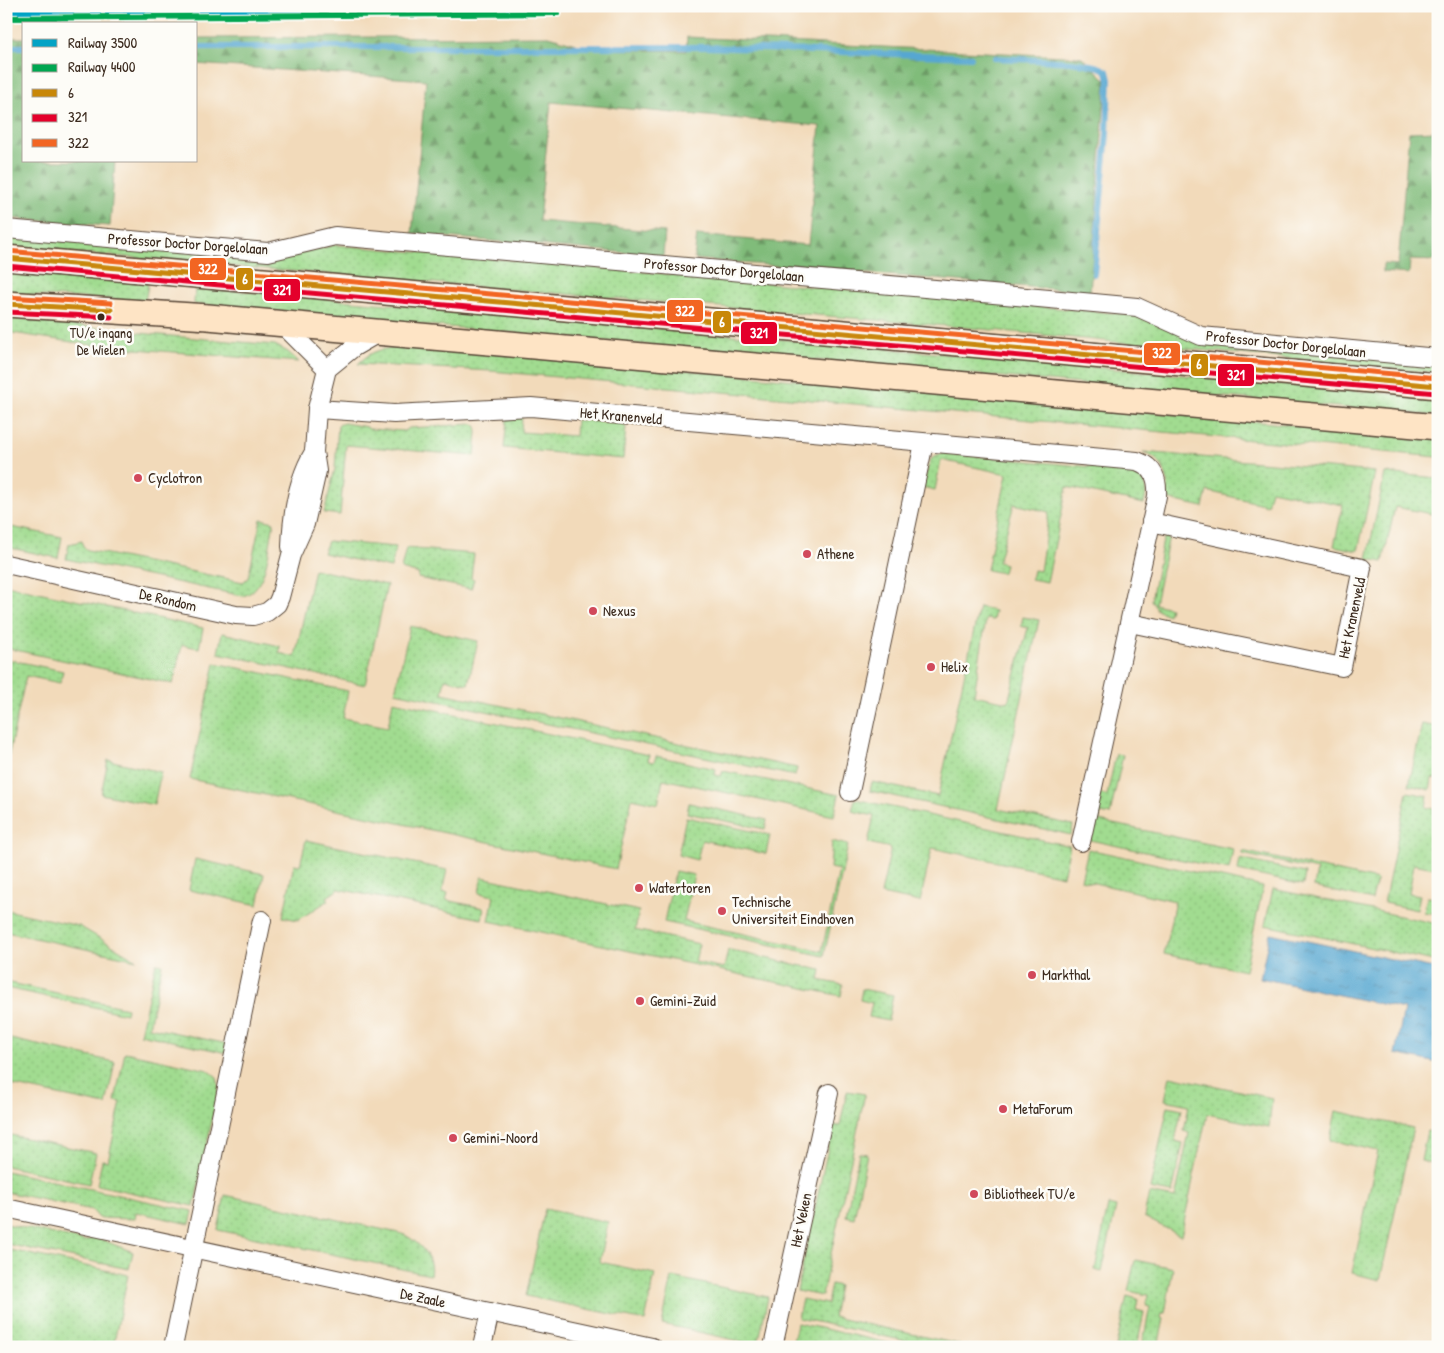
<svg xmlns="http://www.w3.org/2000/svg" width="1444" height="1353" font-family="'Patrick Hand',sans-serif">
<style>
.green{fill:url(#green-dots);stroke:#6e8357}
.forest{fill:url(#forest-firs);stroke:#5e734c}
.water{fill:url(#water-ripples);stroke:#496878}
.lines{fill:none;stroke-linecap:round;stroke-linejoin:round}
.stream{stroke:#57a7d1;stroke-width:6}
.minor-casing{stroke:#564435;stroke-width:20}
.secondary-casing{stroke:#564435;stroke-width:28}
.minor{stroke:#fff;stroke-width:18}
.secondary{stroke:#fee4c5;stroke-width:25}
.bus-1-casing{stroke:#fdfcf7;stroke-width:9}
.bus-2-casing{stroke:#fdfcf7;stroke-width:9}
.bus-3-casing{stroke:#fdfcf7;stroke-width:9}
.bus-1{stroke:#c88708;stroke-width:5}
.bus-2{stroke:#e4002b;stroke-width:5}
.bus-3{stroke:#f26522;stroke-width:5}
.rail-1-casing{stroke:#fdfcf7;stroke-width:10}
.rail-2-casing{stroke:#fdfcf7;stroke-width:10}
.rail-1{stroke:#03a3c5;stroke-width:6}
.rail-2{stroke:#00a651;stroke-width:6}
.bus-dot{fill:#3b2a1e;stroke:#fdfcf7;stroke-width:2}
.poi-dot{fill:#d1495b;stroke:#fdfcf7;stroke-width:2}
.labels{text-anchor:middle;stroke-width:5;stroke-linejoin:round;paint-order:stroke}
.bus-label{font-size:14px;fill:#3b2a1e;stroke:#fdfcf7}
.street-label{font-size:15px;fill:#3b2a1e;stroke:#fdfcf7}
.poi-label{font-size:15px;fill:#3b2a1e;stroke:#fdfcf7;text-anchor:start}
.line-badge{stroke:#fdfcf7;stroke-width:2}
.badge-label{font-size:14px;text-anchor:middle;font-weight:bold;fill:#fff}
</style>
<defs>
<pattern id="green-dots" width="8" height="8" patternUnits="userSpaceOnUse" patternTransform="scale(1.25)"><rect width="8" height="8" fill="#a1dc90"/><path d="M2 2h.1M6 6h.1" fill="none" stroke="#8cbd7c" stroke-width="1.8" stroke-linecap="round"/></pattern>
<pattern id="forest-firs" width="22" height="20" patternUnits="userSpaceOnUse" patternTransform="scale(1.25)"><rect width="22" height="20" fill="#80bc7a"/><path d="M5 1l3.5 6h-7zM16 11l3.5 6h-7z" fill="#6a9963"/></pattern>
<pattern id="water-ripples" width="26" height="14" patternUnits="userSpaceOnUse" patternTransform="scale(1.25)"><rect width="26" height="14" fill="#57a7d1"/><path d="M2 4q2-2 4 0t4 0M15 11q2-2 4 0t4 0" fill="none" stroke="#4988a9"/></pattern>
</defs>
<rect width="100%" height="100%" fill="#fdfcf7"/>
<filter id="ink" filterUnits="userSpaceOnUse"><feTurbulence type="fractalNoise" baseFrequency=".02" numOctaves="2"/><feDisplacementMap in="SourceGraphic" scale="10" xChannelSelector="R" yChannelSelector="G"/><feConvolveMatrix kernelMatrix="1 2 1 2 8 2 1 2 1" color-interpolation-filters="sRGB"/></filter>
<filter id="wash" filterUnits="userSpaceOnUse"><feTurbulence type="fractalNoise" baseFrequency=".0096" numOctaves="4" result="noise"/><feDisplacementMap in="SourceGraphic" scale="20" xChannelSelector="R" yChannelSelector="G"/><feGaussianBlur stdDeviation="1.12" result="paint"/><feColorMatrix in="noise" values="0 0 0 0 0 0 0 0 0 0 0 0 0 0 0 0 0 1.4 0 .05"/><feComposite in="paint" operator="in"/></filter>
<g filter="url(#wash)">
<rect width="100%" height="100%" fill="#f2daba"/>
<g class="green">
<polygon points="6,235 274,259 335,245 1124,314 1147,318 1161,325 1438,364 1438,373 971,328 6,247"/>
<polygon points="6,270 146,282 148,285 145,301 6,294"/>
<polygon points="195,287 1438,398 1438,416 194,304"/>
<polygon points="6,317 149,334 275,345 288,352 299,362 98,346 6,332"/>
<path d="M395,344L1438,438V457L491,371L358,364C369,353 378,349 394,348Z"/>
<polygon points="522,416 521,432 575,436 576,420 623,424 626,427 623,459 504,448 507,420"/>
<polygon points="344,423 367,427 369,429 405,431 409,428 473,424 476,425 477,432 475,456 346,445 340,515 324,513 335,469 338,425"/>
<path d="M1143,452L1375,472L1358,551L1334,546L1343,505L1271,490L1267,505L1207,491L1203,507L1167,499C1169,477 1166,461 1143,452Z"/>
<path d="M943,453L1135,471C1148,478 1147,491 1144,504L1067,487L1047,582L1031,579L1033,570L1040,571L1049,512L1014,504L998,562L1005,564L1003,573L987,570L1007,474L941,460L935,490L922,487L931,459Z"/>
<polygon points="1385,473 1438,478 1438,515 1395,507 1383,562 1367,559"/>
<path d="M261,519L274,522C269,544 268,590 243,596L66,559L69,544L82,541L83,547L88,550L243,582L248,578Z"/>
<polygon points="6,526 62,537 58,558 6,547"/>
<polygon points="1169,536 1155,604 1170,608 1168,615 1157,610 1151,600 1163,540 1165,537"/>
<polygon points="328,541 396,547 391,568 323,553"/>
<polygon points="406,548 474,554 471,578 474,579 471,589 418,578 419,574 401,569"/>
<polygon points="314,569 387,585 365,685 218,653 222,633 280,646 279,653 295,657"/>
<polygon points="6,585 203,628 199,648 182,645 173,684 6,648"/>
<polygon points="979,607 995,611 993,620 986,619 974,695 1008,702 1028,628 1021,626 1023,617 1039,620 998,809 1073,825 1071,835 870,791 872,782 938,796"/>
<polygon points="410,626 478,641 468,684 445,679 442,693 797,768 795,776 395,692"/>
<polygon points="6,659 63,671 60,683 26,676 6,767"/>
<polygon points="215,663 348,691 343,718 388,727 393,701 649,755 648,761 654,762 656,756 716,769 715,775 721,776 723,771 839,795 834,816 663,779 658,804 632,798 616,869 190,779"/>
<polygon points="1422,724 1438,727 1438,779 1432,778 1430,790 1409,785"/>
<polygon points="1116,754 1123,755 1110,815 1101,813 1099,821 1233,849 1229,870 1090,840 1100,794 1107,796"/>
<polygon points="108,760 161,772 154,805 101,794"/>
<polygon points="1407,792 1428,796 1426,807 1438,810 1438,869 1414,864 1409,893 1420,895 1417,910 1384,903"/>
<polygon points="855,799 1070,846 1063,876 932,848 920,902 881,894 891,848 868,843 874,816 852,811"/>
<polygon points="689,803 767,820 765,829 687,813"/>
<polygon points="686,817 770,835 766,854 702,840 697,860 678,855"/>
<polygon points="306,840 447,870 442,892 448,893 446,900 484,908 482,919 339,889 327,897 329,900 298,920 283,917 294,864 300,865"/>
<polygon points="832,841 848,845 824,956 664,922 675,871 694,875 684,921 822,951 839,870 830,868"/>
<polygon points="1088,849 1263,887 1245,971 1164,954 1175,901 1081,880"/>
<polygon points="1242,851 1377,880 1372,900 1314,887 1317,870 1242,854"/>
<polygon points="195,859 264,874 258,905 189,890"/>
<polygon points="1240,859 1305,873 1303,885 1238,871"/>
<polygon points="482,877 639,911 635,930 699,944 695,962 724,968 728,950 821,970 819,980 843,985 841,996 489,921 494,896 479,893"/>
<polygon points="1273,889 1438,924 1438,962 1265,925"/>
<polygon points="1427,897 1438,898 1438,914 1424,912"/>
<polygon points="6,910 79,926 137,960 6,932"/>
<polygon points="156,963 162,964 149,1027 228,1044 227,1053 140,1034"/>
<polygon points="6,982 127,1008 126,1014 6,988"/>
<polygon points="862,989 893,995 888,1021 869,1017 872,1003 860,1000"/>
<polygon points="6,1038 115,1062 106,1105 6,1084"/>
<polygon points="125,1052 208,1070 217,1077 219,1087 194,1206 97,1185 102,1160 108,1161 121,1102 115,1101"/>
<polygon points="1170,1076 1272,1098 1269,1127 1207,1114 1181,1236 1144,1217 1149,1193 1175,1198 1189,1133 1184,1131 1189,1105 1165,1100"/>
<polygon points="847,1091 865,1094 822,1296 797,1291 833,1125 840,1126"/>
<polygon points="1168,1106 1182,1109 1175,1141 1183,1143 1172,1193 1150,1189"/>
<polygon points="1336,1111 1413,1128 1380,1280 1352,1273 1378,1151 1330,1140"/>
<polygon points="1427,1131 1438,1133 1438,1164 1421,1161"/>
<polygon points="6,1134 96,1153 89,1184 6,1166"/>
<polygon points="859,1153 867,1154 854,1218 846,1216"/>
<polygon points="6,1171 193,1211 190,1224 136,1212 135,1219 99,1218 92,1210 6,1192"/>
<path d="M225,1195L403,1234C419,1242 434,1257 430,1275L218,1230Z"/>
<polygon points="1108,1205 1116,1207 1102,1272 1095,1270"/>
<polygon points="545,1209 608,1222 600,1262 655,1274 645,1321 526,1296"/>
<polygon points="6,1224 86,1241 95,1237 133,1252 129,1269 6,1244"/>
<polygon points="6,1249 128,1275 113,1347 6,1347"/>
<polygon points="1135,1260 1173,1268 1165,1313 1162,1313 1161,1318 1164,1319 1158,1347 1142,1347 1150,1307 1146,1306 1148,1295 1128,1291"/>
<polygon points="672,1277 768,1297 758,1345 662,1324"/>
<polygon points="831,1284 839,1286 833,1317 972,1347 934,1347 798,1318 802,1299 827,1304"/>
<polygon points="1127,1296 1138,1299 1136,1310 1144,1312 1137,1347 1116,1347"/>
<polygon points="797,1323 907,1347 792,1347"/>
</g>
<g class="forest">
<polygon points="549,36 592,49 686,51 687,37 1082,57 1106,80 1090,292 694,259 697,235 808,245 820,126 551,102 539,221 665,232 663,256 412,234 426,80 196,64 196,38"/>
<polygon points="6,38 24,38 24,161 115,161 110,226 6,218"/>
<polygon points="1438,131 1438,261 1410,260 1409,274 1383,272 1383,264 1398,265 1409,132"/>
</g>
<polygon class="water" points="1270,933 1438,969 1438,1063 1395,1054 1404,1009 1260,978"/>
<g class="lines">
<g class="stream">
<polyline points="6,47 24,47"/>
<polyline points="196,47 707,47 971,57"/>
<path d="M995,58C1019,60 1090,59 1107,71L1109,80L1107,134L1094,274"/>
</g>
</g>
</g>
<g filter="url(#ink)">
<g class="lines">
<defs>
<g id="minor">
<polyline points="6,229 268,252 335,236 1094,303 1137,307 1201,336 1438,358"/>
<polyline points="281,323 327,369"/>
<path d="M317,409L394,414L531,407L1137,461C1154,467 1158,479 1157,496L1081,842"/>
<path d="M291,547C292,515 297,480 314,452"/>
<polyline points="6,564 236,615 253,616 267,612 277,604 280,597 291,555 305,524 317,471 314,452 317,409 327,369 354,347 380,332"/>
<polyline points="1130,623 1342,667 1362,568 1151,522"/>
<polyline points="850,792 924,443"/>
<polyline points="6,1208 652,1347"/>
<polyline points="173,1347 262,920"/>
<polyline points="482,1347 490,1312"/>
<polyline points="773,1347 829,1093"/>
</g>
<g id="secondary">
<polyline points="6,258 1438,386"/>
<polyline points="6,304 208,317 1438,427"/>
</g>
</defs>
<use href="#minor" class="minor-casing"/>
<use href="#secondary" class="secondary-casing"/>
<use href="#minor" class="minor"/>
<use href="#secondary" class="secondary"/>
<defs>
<g id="bus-1">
<polyline points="6,258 1438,386"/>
<polyline points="6,304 111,310"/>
</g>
<g id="bus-2">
<polyline points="6,266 1437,393"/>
<polyline points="6,312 111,317"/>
</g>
<g id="bus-3">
<polyline points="7,251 1438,378"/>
<polyline points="6,297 111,303"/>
</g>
</defs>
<use href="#bus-1" class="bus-1-casing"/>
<use href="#bus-2" class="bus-2-casing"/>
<use href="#bus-3" class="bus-3-casing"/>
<use href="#bus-1" class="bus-1"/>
<use href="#bus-2" class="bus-2"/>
<use href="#bus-3" class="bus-3"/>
<defs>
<polyline id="rail-1" points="6,11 530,6"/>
<polyline id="rail-2" points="6,18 558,13"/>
</defs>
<use href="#rail-1" class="rail-1-casing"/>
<use href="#rail-2" class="rail-2-casing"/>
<use href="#rail-1" class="rail-1"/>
<use href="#rail-2" class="rail-2"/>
</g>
</g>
<circle class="bus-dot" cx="101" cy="317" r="4.5"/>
<g class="poi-dot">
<circle cx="138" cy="478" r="5"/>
<circle cx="807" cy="554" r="5"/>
<circle cx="593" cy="611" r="5"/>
<circle cx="931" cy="667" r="5"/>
<circle cx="639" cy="888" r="5"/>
<circle cx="722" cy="911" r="5"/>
<circle cx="1032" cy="975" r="5"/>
<circle cx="640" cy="1001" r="5"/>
<circle cx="1003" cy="1109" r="5"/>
<circle cx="453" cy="1138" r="5"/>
<circle cx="974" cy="1194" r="5"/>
</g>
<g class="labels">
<g class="bus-label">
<text x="101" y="338">TU/e ingang<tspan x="101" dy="17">De Wielen</tspan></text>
</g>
<g class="street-label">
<text transform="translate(188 244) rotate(4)" y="5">Professor Doctor Dorgelolaan</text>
<text transform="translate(724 270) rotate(5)" y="5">Professor Doctor Dorgelolaan</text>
<text transform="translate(1286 344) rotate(6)" y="5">Professor Doctor Dorgelolaan</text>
<text transform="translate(621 416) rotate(5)" y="5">Het Kranenveld</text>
<text transform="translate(168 600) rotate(13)" y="5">De Rondom</text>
<text transform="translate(1352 618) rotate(-78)" y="5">Het Kranenveld</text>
<text transform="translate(801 1220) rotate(-78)" y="5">Het Veken</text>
<text transform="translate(423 1298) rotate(12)" y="5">De Zaale</text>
</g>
<g class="poi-label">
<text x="148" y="483">Cyclotron</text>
<text x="817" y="559">Athene</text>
<text x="603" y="616">Nexus</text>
<text x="941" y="672">Helix</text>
<text x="649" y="893">Watertoren</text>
<text x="732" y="907">Technische<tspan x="732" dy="17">Universiteit Eindhoven</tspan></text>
<text x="1042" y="980">Markthal</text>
<text x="650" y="1006">Gemini-Zuid</text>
<text x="1013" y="1114">MetaForum</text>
<text x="463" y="1143">Gemini-Noord</text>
<text x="984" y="1199">Bibliotheek TU/e</text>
</g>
</g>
<g class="line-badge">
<rect x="189" y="257" width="38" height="24" rx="5" fill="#f26522"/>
<rect x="235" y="267" width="19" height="24" rx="5" fill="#c88708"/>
<rect x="263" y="278" width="38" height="24" rx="5" fill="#e4002b"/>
<rect x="666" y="299" width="38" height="24" rx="5" fill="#f26522"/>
<rect x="712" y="310" width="20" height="24" rx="5" fill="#c88708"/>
<rect x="740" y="321" width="38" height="24" rx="5" fill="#e4002b"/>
<rect x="1143" y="342" width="38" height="24" rx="5" fill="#f26522"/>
<rect x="1190" y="353" width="19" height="24" rx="5" fill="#c88708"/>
<rect x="1217" y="363" width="38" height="24" rx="5" fill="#e4002b"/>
</g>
<g class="badge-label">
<text x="208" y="274">322</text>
<text x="245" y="284">6</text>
<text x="282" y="295">321</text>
<text x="685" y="316">322</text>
<text x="722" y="327">6</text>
<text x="759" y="338">321</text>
<text x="1162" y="358">322</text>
<text x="1199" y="369">6</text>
<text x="1236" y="380">321</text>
</g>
<rect width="1444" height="1353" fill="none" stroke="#fdfcf7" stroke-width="25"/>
<rect x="22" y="22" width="175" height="140" fill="#fdfcf7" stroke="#afa8a0"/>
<rect x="32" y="39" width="25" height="8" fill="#03a3c5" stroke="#afa8a0"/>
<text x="68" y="48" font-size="15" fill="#3b2a1e">Railway 3500</text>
<rect x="32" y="64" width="25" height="8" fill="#00a651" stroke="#afa8a0"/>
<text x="68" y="72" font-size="15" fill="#3b2a1e">Railway 4400</text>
<rect x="32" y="89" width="25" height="8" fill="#c88708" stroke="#afa8a0"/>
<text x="68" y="98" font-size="15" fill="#3b2a1e">6</text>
<rect x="32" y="114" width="25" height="8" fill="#e4002b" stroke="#afa8a0"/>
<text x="68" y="122" font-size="15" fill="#3b2a1e">321</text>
<rect x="32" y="139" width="25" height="8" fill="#f26522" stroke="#afa8a0"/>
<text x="68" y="148" font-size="15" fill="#3b2a1e">322</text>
</svg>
